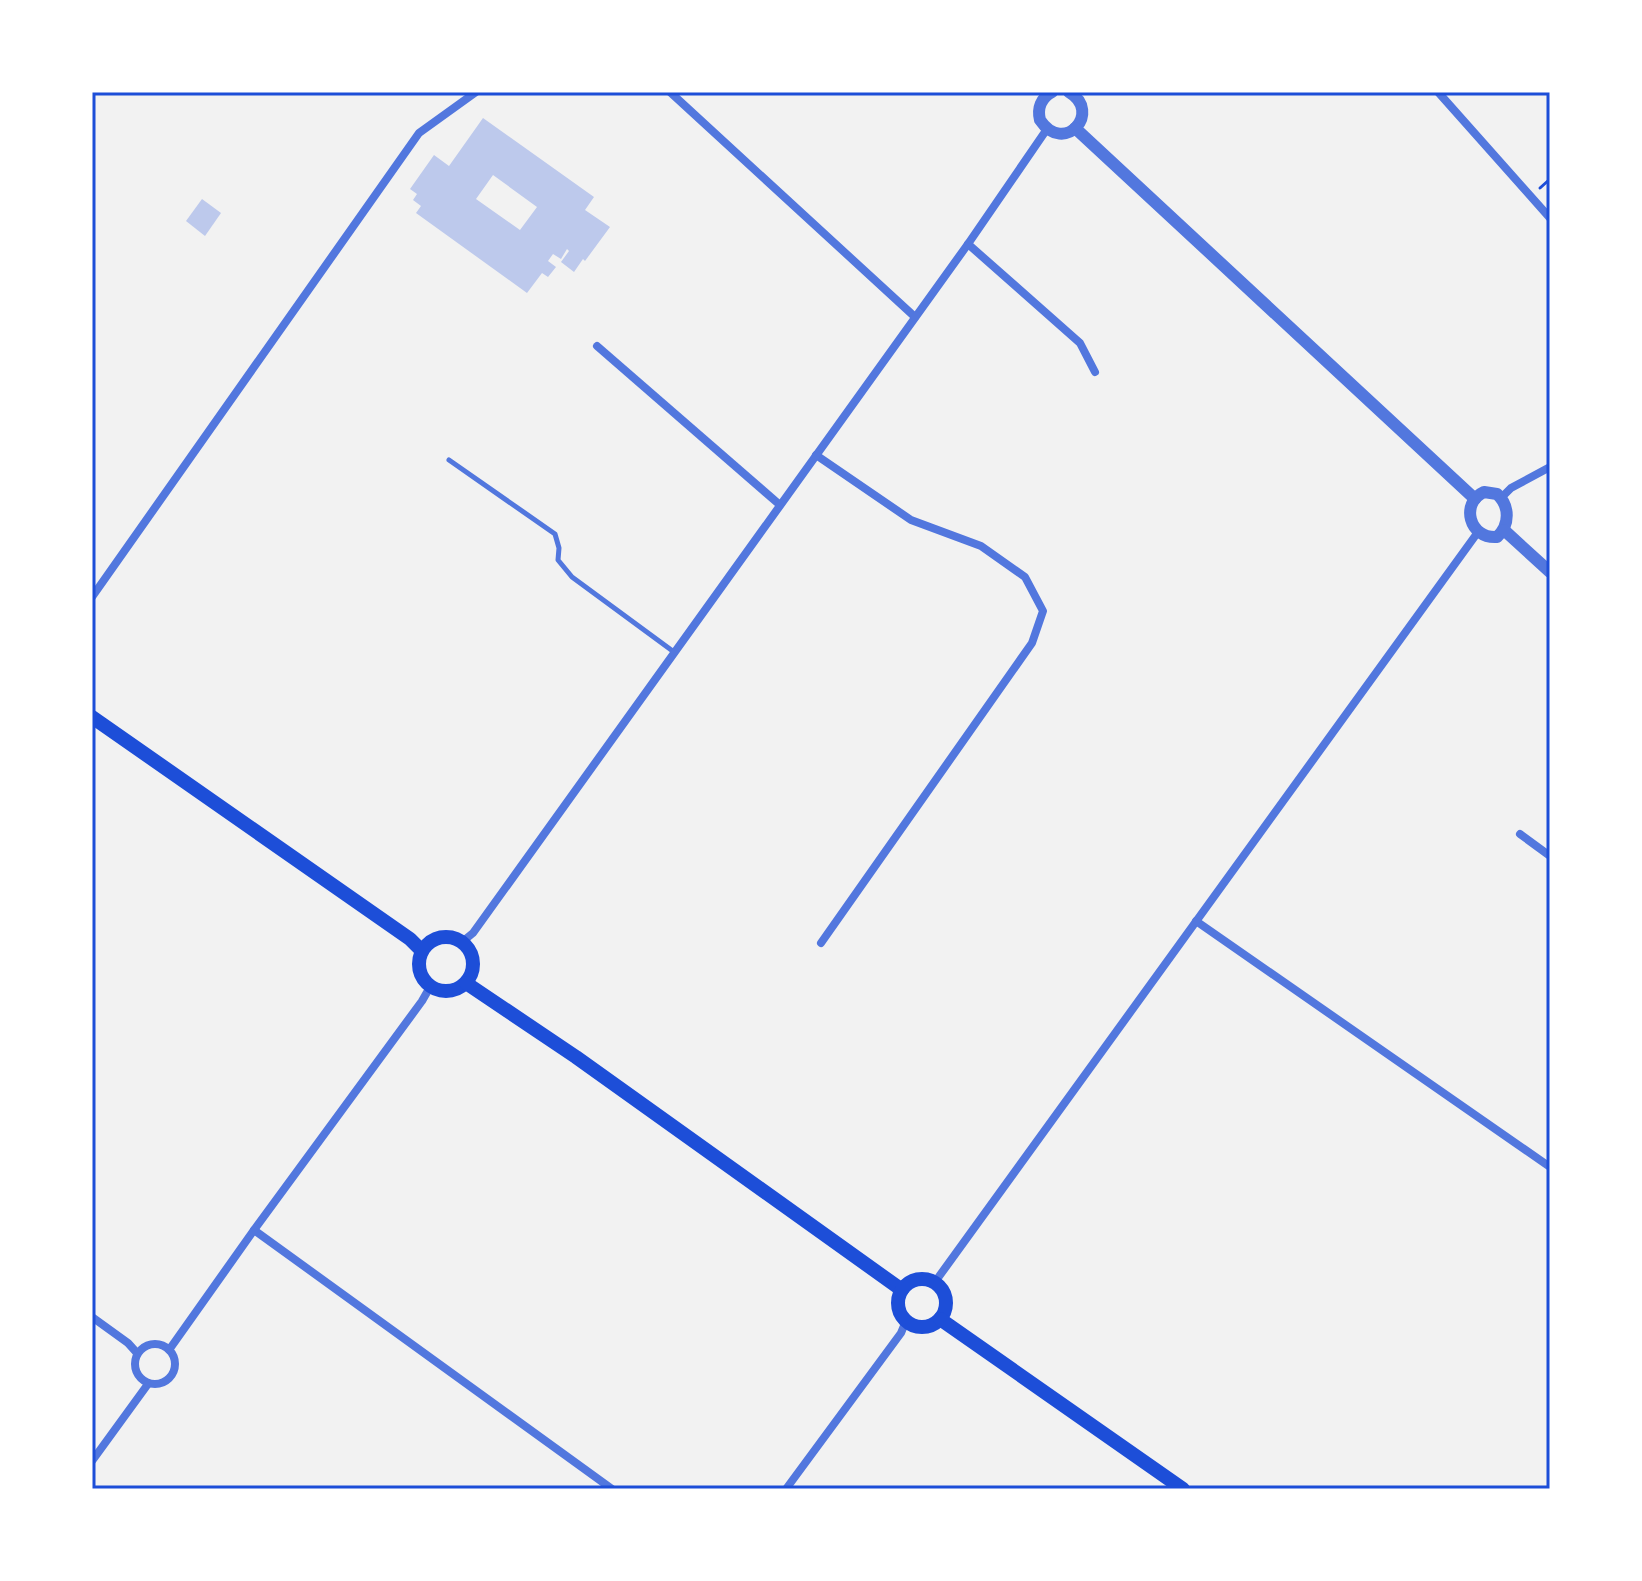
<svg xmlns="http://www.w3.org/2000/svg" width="1642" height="1581" font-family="Arial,sans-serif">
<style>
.building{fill:#bdc9ec;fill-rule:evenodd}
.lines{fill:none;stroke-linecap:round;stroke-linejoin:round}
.path{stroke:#1d4ed8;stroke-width:3}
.service{stroke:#5277de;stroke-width:5}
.minor{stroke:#5277de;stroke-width:8}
.tertiary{stroke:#5277de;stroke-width:12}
.secondary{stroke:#1d4ed8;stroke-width:14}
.neatline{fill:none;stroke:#1d4ed8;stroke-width:3}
</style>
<rect width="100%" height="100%" fill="#f2f2f2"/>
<g class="building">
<path d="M483,118L594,197L585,210L610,227L585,261L583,259L574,272L561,262L569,251L567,249L561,259L553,254L548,261L556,267L548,277L542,273L527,293L416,213L421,206L413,200L417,194L410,189L434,155L449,166ZM493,175L537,207L520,230L476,199Z"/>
<polygon points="202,199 221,213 205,236 186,221"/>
</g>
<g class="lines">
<polyline class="path" points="1540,188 1550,179"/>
<polyline class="service" points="449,460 555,534 559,548 558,560 572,577 674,652"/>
<g class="minor">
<polyline points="670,92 915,317"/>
<polyline points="1438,92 1550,218"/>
<polyline points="968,244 1080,343 1095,372"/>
<polyline points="597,346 780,505"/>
<polyline points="816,455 911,520 981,546 1025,577 1043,611 1032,643 821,943"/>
<polyline points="1501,498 1511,488 1550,467"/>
<polyline points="92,597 419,133 476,92"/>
<polyline points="1520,834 1550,856"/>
<polyline points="1196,921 1550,1167"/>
<polyline points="462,942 473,933 968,244 1047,129"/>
<polyline points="254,1230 612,1489"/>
<polyline points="935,1282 1478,532"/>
<polyline points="92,1317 128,1343 137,1353"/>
<circle cx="155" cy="1364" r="20"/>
<polyline points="169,1350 254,1230 422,1001 430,987"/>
<polyline points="92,1461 148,1384"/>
<polyline points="786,1489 901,1333 906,1321"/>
</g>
<g class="tertiary">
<path d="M1052,92C1041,98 1037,108 1040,120C1064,156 1103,112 1069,92"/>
<polyline points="1075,128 1475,499"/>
<path d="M1484,492L1497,494C1510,506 1510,525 1497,537C1469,539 1460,503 1484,492Z"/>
<polyline points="1504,530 1550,572"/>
</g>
<g class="secondary">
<polyline points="92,717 410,939 422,951"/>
<circle cx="446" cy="964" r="27"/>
<polyline points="466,983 576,1057 902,1290"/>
<circle cx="922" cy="1303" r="24"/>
<polyline points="940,1319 1183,1489"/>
</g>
</g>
<rect width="1642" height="1581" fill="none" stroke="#ffffff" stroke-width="188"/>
<rect x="94" y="94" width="1454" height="1393" class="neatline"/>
</svg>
